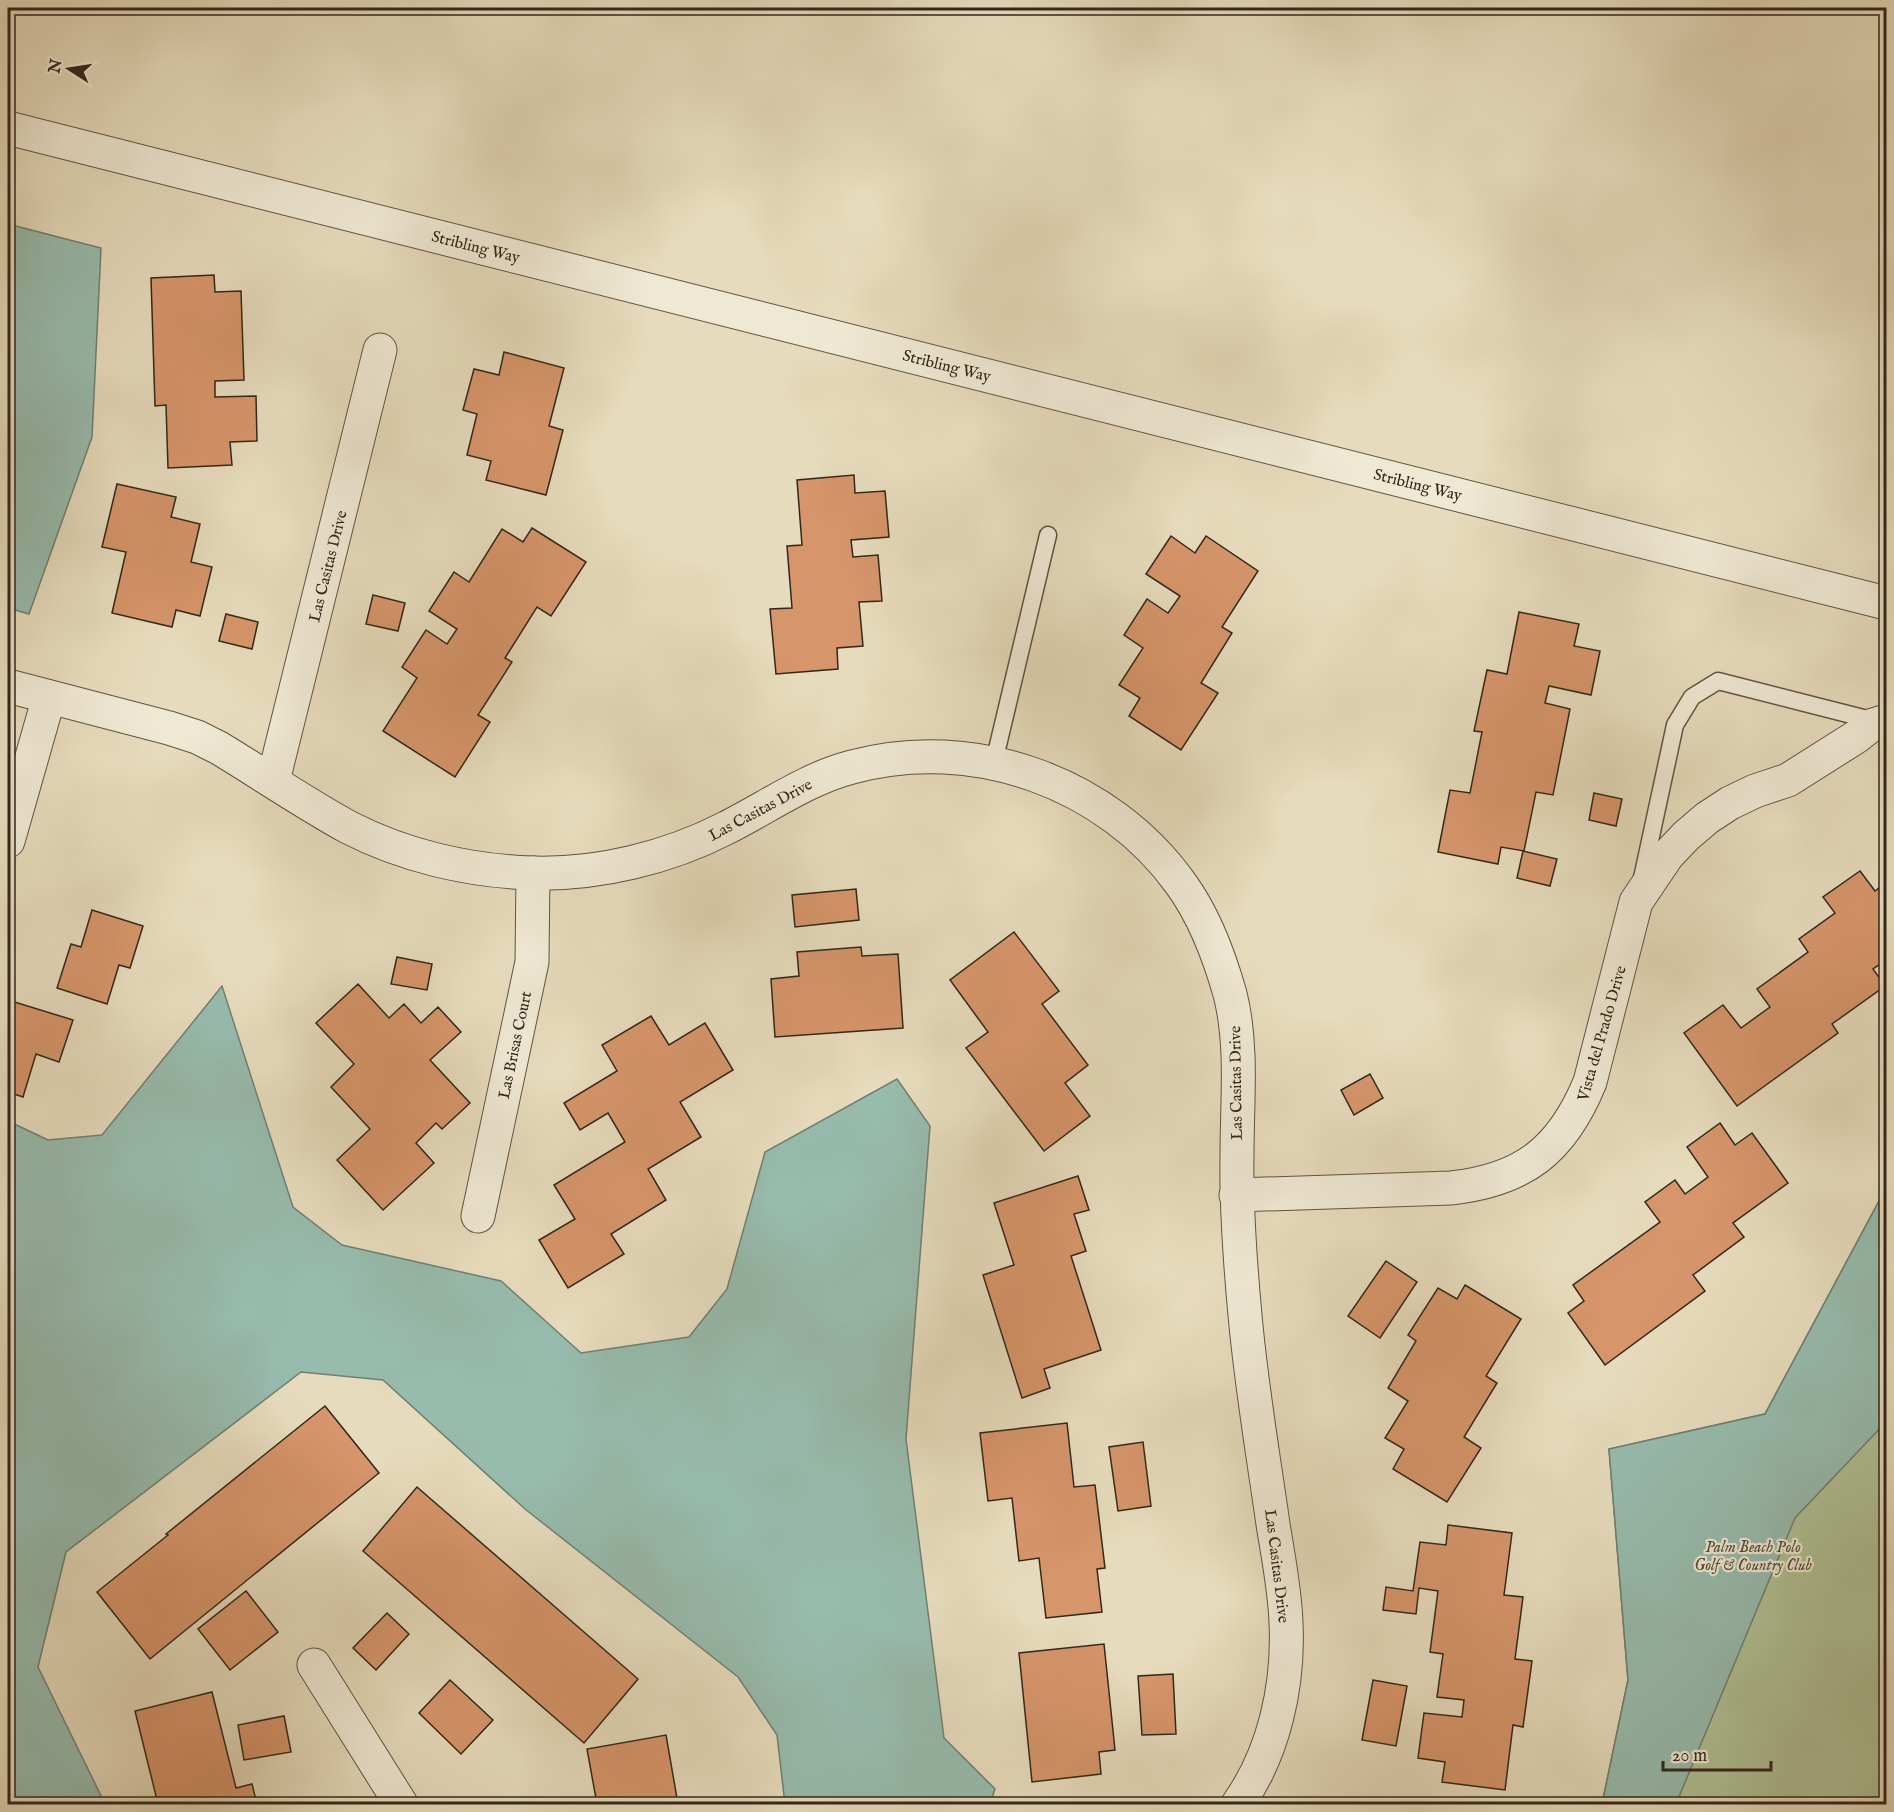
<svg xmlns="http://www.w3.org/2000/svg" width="1894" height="1812" font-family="'IM FELL English',serif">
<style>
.green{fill:#afc195;stroke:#707458;stroke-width:1.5}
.water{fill:#97bbad;stroke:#6f8073;stroke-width:1.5}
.building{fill:#d6956a;stroke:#32271b;stroke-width:1.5}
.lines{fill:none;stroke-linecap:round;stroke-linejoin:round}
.service-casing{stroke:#5f5443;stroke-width:19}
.minor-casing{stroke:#5f5443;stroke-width:35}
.tertiary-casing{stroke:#5f5443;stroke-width:35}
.service{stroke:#efe8d3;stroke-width:16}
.minor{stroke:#efe8d3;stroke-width:33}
.tertiary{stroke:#efe8d3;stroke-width:33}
.labels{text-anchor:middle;stroke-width:4.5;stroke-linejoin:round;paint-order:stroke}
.street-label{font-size:16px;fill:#32271b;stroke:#efe8d3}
.park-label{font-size:16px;font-style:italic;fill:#514e3a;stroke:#efe8d3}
</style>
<rect width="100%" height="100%" fill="#e6dbbc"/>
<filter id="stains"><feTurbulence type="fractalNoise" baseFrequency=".00333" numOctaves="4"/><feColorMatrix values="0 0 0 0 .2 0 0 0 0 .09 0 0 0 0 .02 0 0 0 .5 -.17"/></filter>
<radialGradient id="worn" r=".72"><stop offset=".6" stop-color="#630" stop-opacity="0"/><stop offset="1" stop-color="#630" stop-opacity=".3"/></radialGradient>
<polygon class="green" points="1886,1188 1886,1804 1602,1804 1628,1680 1609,1449 1765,1414"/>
<g class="water">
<polygon points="8,224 101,248 92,437 29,614 8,608"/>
<polygon points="222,986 293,1207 342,1245 501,1281 581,1353 689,1337 727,1289 765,1152 897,1079 930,1126 906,1439 944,1738 995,1789 990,1804 785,1804 777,1735 738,1677 525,1509 383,1380 301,1372 66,1552 38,1667 105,1804 8,1804 8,1121 48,1140 102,1135"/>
<polygon points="1886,1188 1886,1422 1795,1518 1676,1804 1602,1804 1628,1680 1609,1449 1765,1414"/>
</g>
<g class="building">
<polygon points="214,275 215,292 241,291 244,380 215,381 215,397 256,396 257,441 230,442 232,465 168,468 166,405 155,406 151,278"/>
<polygon points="504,352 564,368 549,426 563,430 546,495 486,480 491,461 467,455 477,414 463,410 474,369 499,375"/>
<polygon points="854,475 855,493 885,491 889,537 851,540 853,557 878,555 882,601 859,602 863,646 837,648 838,669 776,674 770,609 792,608 787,546 802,545 797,480"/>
<polygon points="117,484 176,497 171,517 200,524 191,562 212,567 200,616 176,610 172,627 112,613 126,552 102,547"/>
<polygon points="532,528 586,562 551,616 537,607 505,658 512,662 478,715 490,722 455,777 383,731 417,678 402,667 426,630 447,644 457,629 429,611 454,572 469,582 502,529 523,542"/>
<polygon points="1171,536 1195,553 1206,536 1258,571 1222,627 1232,633 1201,683 1218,693 1181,750 1129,716 1140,698 1119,685 1143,648 1124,635 1147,599 1168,613 1180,596 1146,574"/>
<polygon points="373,595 405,603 398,631 366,624"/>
<polygon points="1519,612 1579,624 1574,646 1600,651 1591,695 1549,686 1545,703 1570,709 1553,795 1536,792 1524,851 1501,847 1498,864 1438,852 1450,790 1470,793 1482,732 1474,731 1487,670 1507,674"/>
<polygon points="226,614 258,622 252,649 219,641"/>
<polygon points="1594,793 1622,799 1616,826 1589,820"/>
<polygon points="1523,851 1557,859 1550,886 1517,878"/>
<polygon points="1860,871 1875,891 1886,883 1886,960 1873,969 1885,986 1832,1024 1838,1033 1737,1106 1684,1033 1723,1005 1741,1028 1770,1007 1757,989 1808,952 1799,939 1835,913 1823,897"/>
<polygon points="856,889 859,920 795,927 792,895"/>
<polygon points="92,910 143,926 130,968 119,965 107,1004 57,988 71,944 81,947"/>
<polygon points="1014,932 1059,991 1042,1004 1088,1065 1065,1083 1090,1116 1044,1151 966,1048 988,1032 950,980"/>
<polygon points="861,947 862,956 898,954 903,1028 775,1037 771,979 799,976 797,952"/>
<polygon points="397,957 432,964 427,990 391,984"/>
<polygon points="358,984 389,1018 404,1004 421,1023 438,1007 461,1032 430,1060 470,1103 442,1129 436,1123 416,1143 434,1163 383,1210 337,1160 370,1129 331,1087 354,1064 316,1023"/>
<polygon points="8,1000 73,1020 59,1062 36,1054 23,1097 8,1092"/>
<polygon points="651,1016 669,1045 705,1023 733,1070 680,1102 701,1137 648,1169 666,1200 611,1234 624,1254 568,1288 539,1240 575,1219 554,1185 625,1142 608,1113 580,1130 564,1103 617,1071 602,1045"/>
<polygon points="1370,1074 1383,1098 1354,1115 1341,1090"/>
<polygon points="1720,1123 1735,1145 1752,1133 1788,1183 1733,1223 1744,1237 1693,1275 1705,1291 1605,1365 1568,1313 1584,1301 1573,1285 1660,1222 1645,1202 1675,1180 1685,1194 1708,1177 1687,1147"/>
<polygon points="1078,1176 1089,1210 1074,1214 1086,1251 1071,1256 1101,1350 1044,1369 1050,1388 1022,1398 983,1275 1014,1265 994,1203"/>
<polygon points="1386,1261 1417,1282 1380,1338 1348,1316"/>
<polygon points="1465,1285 1521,1319 1486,1376 1497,1383 1464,1437 1481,1448 1447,1502 1393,1469 1404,1449 1385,1438 1408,1401 1388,1388 1416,1341 1408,1335 1438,1288 1457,1299"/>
<polygon points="325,1406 379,1473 150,1659 97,1592 168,1535 166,1534"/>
<polygon points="1067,1423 1074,1487 1095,1485 1105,1568 1097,1569 1102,1612 1046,1618 1039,1558 1019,1561 1012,1498 988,1501 980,1433"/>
<polygon points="1143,1442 1151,1506 1118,1511 1109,1447"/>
<polygon points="417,1487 638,1679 584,1743 363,1551"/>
<polygon points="1448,1525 1512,1533 1504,1595 1523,1597 1515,1659 1532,1661 1523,1727 1513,1725 1505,1790 1442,1782 1445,1762 1418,1758 1424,1713 1462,1717 1464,1700 1437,1697 1443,1654 1430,1652 1438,1591 1419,1588 1416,1614 1383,1610 1386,1587 1413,1591 1420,1542 1446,1545"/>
<polygon points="246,1591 278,1632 230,1670 198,1629"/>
<polygon points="387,1613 409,1634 376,1670 353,1648"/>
<polygon points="1104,1644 1115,1750 1099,1752 1101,1774 1032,1782 1019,1653"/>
<polygon points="1173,1674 1176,1734 1142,1735 1138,1676"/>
<polygon points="450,1680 493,1720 461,1754 419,1713"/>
<polygon points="1373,1680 1407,1686 1396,1746 1362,1740"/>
<polygon points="212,1692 236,1788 252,1784 257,1804 158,1804 135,1711"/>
<polygon points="284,1716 291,1752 244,1760 238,1725"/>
<polygon points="666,1735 678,1804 597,1804 587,1749"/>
</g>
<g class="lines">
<defs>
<g id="service">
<polyline points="994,762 1048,535"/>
<polyline points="1642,878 1675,725 1692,697 1718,681 1875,721"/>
</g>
<g id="minor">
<path d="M8,686L169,728L197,737L219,748C262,774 304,803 348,827C404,856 469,871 532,873C597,875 668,858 726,828C768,807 806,779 852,767C973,734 1108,782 1181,884C1205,917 1219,955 1230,994C1243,1045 1237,1102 1237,1154C1236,1208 1240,1261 1245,1315C1251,1384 1263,1454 1273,1524C1278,1556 1285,1590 1286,1623C1289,1686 1274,1753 1238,1804"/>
<polyline points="273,781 380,350"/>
<polyline points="8,841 49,697"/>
<path d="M1236,1195L1451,1188C1524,1180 1562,1150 1590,1082L1636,902L1667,856L1686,836L1707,818L1730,803L1755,791L1788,780L1856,737L1870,726L1886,721"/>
<polyline points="478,1216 532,962 533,873"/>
<polyline points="314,1665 401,1804"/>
</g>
<polyline id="tertiary" points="8,128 1886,603"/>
</defs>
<use href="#service" class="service-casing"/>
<use href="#minor" class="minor-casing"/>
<use href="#tertiary" class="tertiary-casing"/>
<use href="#service" class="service"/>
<use href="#minor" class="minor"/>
<use href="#tertiary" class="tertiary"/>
</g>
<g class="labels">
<g class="street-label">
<text transform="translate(476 246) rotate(14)" y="6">Stribling Way</text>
<text transform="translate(947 365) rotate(14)" y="6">Stribling Way</text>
<text transform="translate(1418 484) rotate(14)" y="6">Stribling Way</text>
<text transform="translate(327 566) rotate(-76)" y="6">Las Casitas Drive</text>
<text transform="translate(760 809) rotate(-28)" y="6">Las Casitas Drive</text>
<text transform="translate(1601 1033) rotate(-74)" y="6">Vista del Prado Drive</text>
<text transform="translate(514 1045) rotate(-78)" y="6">Las Brisas Court</text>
<text transform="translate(1235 1083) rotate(-91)" y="6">Las Casitas Drive</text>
<text transform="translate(1278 1566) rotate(83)" y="6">Las Casitas Drive</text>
</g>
<g class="park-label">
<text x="1753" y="1552">Palm Beach Polo<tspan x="1753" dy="18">Golf &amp; Country Club</tspan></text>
</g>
</g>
<rect width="1894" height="1812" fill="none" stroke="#e6dbbc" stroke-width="30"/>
<rect x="9" y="9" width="1876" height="1794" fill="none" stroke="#32271b" stroke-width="3"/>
<rect x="15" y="15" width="1864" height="1782" fill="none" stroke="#32271b" stroke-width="1.5"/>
<g transform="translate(69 69) rotate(282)" stroke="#efe8d3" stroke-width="4.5" paint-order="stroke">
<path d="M0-4.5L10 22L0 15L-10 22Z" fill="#32271b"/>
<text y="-9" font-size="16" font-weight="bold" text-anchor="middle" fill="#32271b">N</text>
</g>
<path d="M1663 1761v9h108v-9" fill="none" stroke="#32271b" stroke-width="3"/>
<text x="1672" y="1761" font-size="18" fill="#32271b" stroke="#efe8d3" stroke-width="4.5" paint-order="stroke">20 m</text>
<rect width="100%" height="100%" filter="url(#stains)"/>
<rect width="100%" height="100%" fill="url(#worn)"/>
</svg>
